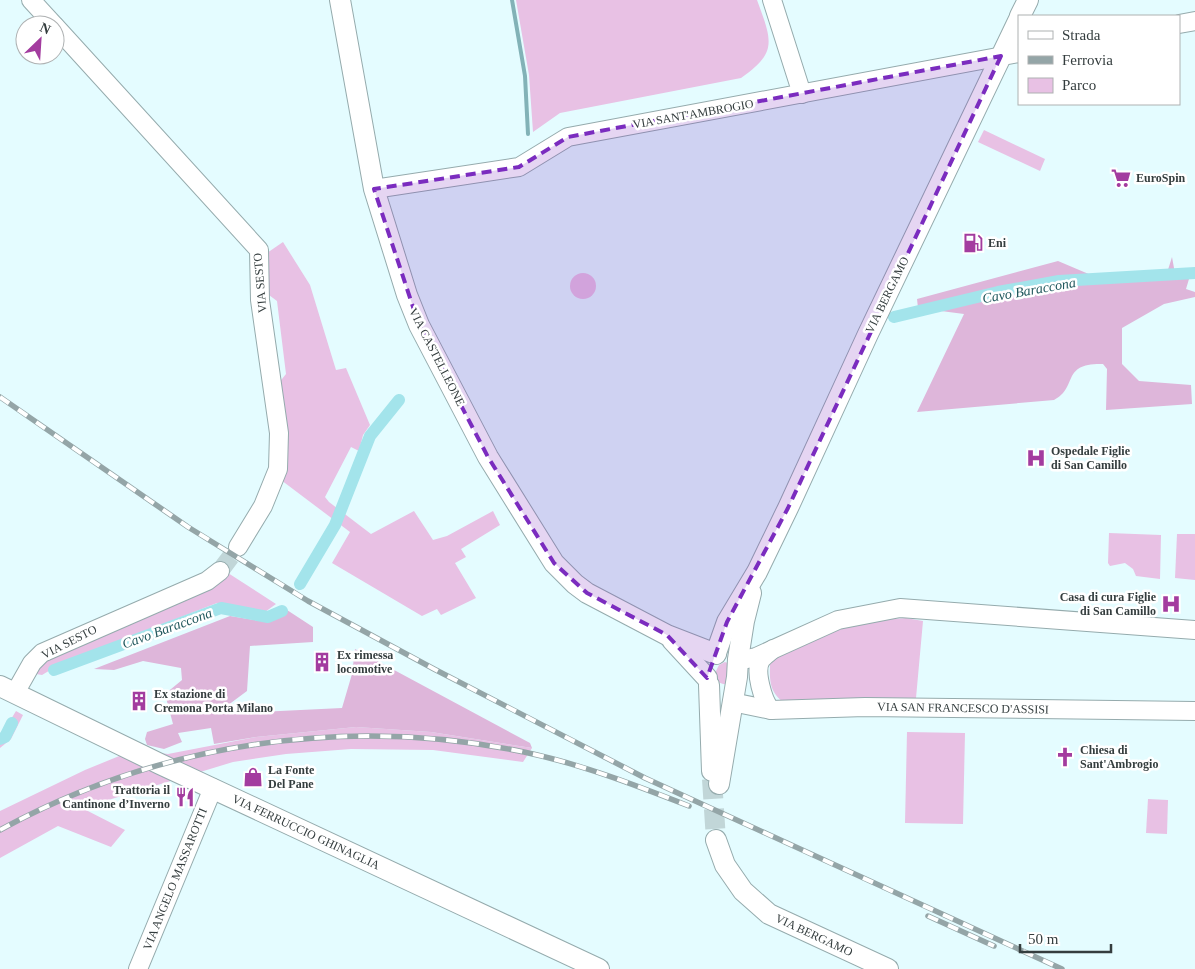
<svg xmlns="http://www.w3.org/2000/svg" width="1195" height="969" font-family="Georgia,serif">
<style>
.green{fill:#e8c1e4}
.forest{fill:#deb6da}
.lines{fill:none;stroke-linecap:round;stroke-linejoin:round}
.stream{stroke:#82b2b7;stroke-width:4}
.canal{stroke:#a3e4eb;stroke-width:12}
.tertiary-tunnel{stroke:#c1d6d8;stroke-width:18;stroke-dasharray:18 9;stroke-linecap:butt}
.secondary-tunnel{stroke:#c1d6d8;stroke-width:20;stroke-dasharray:20 10;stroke-linecap:butt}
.tertiary-casing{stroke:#95abad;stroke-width:20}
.secondary-casing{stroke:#95abad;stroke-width:22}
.tertiary{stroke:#fff;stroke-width:18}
.secondary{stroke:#fff;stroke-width:20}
.rail-casing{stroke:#94a5a7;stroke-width:5.5}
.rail{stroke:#fff;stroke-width:4;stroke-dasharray:11;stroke-linecap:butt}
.marked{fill:#7b2cbf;fill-opacity:0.2;stroke:#7b2cbf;stroke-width:4;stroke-dasharray:10 6;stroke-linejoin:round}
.labels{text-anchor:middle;stroke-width:5;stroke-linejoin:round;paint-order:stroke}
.street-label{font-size:12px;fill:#343d3e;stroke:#fff}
.poi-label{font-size:12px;font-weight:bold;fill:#343d3e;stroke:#fff;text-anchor:start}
.water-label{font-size:14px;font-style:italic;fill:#21585d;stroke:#fff}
</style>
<rect width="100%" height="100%" fill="#e4fcff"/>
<g class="green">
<path d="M516,0H757C771,39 779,52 741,78L560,113L533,132L529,75Z"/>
<polygon points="984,130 1045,159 1040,171 978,142"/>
<polygon points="283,242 310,285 336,370 346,368 370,425 363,435 359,451 351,447 325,497 329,502 371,534 414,511 433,540 447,536 493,511 500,525 461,549 466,557 455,563 476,598 441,615 437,609 422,616 332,563 350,532 281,480 278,384 286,374 277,301 265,292 267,253"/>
<circle cx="583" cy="286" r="13"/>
<polygon points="1109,533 1161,535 1160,579 1136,576 1133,569 1125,563 1110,566 1108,563"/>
<polygon points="1177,534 1195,534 1195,580 1175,578"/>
<polygon points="228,573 276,604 265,612 217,603 62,663 42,675 30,673 46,656"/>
<path d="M906,618L923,621L916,698L782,701C768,690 770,677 770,661L795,642L850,622Z"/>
<path d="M725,662L730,664L727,684C720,685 715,680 715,673L719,665Z"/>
<polygon points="16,711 23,715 11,739 0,748 0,737"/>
<polygon points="356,727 431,732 532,748 523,762 433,750 351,749 286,754 233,762 82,808 125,830 111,847 58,826 0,858 0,811 85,770 134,750 168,754 256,737"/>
<polygon points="907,732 965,733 963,824 905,823"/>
<polygon points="1148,799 1168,800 1167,834 1146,833"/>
</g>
<g class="forest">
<path d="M1172,257L1176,279H1189L1186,289L1195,292V297L1164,304L1122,328V364L1139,381L1191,385L1192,404L1106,410L1107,369L1103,364C1060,363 1079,387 1054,400L917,412L964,314L918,308L917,299L1058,261L1091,275L1167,273Z"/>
<polygon points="287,610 313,627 313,642 250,646 247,691 216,714 342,708 352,674 355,649 530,743 532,748 431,732 356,727 256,737 214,744 211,728 178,733 182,742 164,749 147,745 145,739 147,732 173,724 165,694 182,680 181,668 143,661 114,670 94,669 230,616 267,622"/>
</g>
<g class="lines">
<polyline class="stream" points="512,0 525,76 528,134"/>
<g class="canal">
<polyline points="894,317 998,292 1059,281 1195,273"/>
<polyline points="300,584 335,525 370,436 399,400"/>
<polyline points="54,670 221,608 268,617 282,611"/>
<polyline points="0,739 5,737 12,723"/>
</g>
<polyline class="tertiary-tunnel" points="220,571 238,547"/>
<polyline class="secondary-tunnel" points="712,779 716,840"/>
<defs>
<g id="tertiary">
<polyline points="31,0 54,25"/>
<polyline points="772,0 802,94"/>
<polyline points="1179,24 1195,21"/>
<polyline points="55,26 259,250 260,300 279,433 278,469 263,506 238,547"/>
<polyline points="374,189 519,167 568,137 1019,53"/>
<polyline points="738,661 756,657 838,620 900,608 1195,630"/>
<polyline points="15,693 32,663 42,653 207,581 220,571"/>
<polyline points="732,702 771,710 865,707 1195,711"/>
<path d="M771,710C763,701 754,671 761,660C764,656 769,653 773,649"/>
<polyline points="138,969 213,788"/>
</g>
<g id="secondary">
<polyline points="340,0 374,189 407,295 419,325 488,457 554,563 575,584 587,593 667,635 716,654"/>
<polyline points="1020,16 1028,0"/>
<polyline points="672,640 707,678"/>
<polyline points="716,653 727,622 757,572 788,508 868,334 1019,19"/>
<polyline points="709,685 712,771"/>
<polyline points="0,686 160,764 599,969"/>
<polyline points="719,784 737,677 738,659 744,621 751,593"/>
<polyline points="716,840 725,865 743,891 769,914 888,969"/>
</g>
</defs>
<use href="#tertiary" class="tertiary-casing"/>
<use href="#secondary" class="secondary-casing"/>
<use href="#tertiary" class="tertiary"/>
<use href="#secondary" class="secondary"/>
<defs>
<g id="rail">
<polyline points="0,397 188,527 308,601 434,669 645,778 1062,969"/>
<path d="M0,830C159,743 346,715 524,752C581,764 635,785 689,806"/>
<polyline points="928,916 994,946"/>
</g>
</defs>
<use href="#rail" class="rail-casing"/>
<use href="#rail" class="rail"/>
</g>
<path class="marked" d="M1001,56L788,508L727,622L707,678L667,635L587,593L554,563L488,457L419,325L374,189L519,167L568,137Z"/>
<defs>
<symbol id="supermarket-bare" viewBox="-9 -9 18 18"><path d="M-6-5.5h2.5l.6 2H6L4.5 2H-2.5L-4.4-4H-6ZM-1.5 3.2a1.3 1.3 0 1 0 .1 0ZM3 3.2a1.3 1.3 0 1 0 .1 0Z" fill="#a33c9f" stroke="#fff" stroke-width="2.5" paint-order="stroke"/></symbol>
<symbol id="fuel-bare" viewBox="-9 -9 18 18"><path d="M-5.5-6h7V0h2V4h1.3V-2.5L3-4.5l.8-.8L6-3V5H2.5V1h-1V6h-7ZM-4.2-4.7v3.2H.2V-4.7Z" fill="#a33c9f" stroke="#fff" stroke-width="2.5" paint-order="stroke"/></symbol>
<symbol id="hospital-bare" viewBox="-9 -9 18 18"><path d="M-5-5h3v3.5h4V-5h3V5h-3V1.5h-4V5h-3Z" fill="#a33c9f" stroke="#fff" stroke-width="2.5" paint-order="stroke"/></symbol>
<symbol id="building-bare" viewBox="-9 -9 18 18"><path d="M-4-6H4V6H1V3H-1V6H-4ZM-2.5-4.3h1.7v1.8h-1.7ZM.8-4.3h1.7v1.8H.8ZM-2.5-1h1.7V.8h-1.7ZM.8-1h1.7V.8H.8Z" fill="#a33c9f" stroke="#fff" stroke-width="2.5" paint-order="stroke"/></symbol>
<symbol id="church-bare" viewBox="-9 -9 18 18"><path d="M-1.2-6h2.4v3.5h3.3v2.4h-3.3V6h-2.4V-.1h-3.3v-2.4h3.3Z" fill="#a33c9f" stroke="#fff" stroke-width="2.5" paint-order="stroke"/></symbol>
<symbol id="shop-bare" viewBox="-9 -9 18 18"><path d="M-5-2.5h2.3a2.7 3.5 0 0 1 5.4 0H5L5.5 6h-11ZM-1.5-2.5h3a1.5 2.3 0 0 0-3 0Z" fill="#a33c9f" stroke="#fff" stroke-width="2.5" paint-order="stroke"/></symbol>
<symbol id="restaurant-bare" viewBox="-9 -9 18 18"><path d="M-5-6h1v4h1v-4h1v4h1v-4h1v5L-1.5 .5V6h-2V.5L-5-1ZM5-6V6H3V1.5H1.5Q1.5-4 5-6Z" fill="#a33c9f" stroke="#fff" stroke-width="2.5" paint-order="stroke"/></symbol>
</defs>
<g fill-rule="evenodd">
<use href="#supermarket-bare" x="1107" y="164" width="28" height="28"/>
<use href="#fuel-bare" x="959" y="229" width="28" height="28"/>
<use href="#hospital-bare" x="1022" y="444" width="28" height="28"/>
<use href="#hospital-bare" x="1157" y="590" width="28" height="28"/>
<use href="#building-bare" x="308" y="648" width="28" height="28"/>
<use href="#building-bare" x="125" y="687" width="28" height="28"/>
<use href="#church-bare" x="1051" y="743" width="28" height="28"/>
<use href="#shop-bare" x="239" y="763" width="28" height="28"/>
<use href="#restaurant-bare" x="171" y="783" width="28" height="28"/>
</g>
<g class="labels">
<g class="street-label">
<text transform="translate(693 114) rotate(-10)" y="4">VIA SANT'AMBROGIO</text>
<text transform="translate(260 283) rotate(-95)" y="4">VIA SESTO</text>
<text transform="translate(887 295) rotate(-64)" y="4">VIA BERGAMO</text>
<text transform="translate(437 357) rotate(63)" y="4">VIA CASTELLEONE</text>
<text transform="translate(69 642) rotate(-27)" y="4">VIA SESTO</text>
<text transform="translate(963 708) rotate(1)" y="4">VIA SAN FRANCESCO D'ASSISI</text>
<text transform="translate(306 832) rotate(25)" y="4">VIA FERRUCCIO GHINAGLIA</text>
<text transform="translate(175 879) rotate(-68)" y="4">VIA ANGELO MASSAROTTI</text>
<text transform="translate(814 935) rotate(25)" y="4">VIA BERGAMO</text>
</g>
<g class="poi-label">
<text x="1136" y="182">EuroSpin</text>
<text x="988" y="247">Eni</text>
<text x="1051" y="455">Ospedale Figlie<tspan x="1051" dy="14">di San Camillo</tspan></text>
<text x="1156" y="601" text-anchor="end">Casa di cura Figlie<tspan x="1156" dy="14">di San Camillo</tspan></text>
<text x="337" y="659">Ex rimessa<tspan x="337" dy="14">locomotive</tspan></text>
<text x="154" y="698">Ex stazione di<tspan x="154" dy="14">Cremona Porta Milano</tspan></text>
<text x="1080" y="754">Chiesa di<tspan x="1080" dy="14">Sant'Ambrogio</tspan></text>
<text x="268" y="774">La Fonte<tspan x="268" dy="14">Del Pane</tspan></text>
<text x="170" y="794" text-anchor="end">Trattoria il<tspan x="170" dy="14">Cantinone d’Inverno</tspan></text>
</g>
<g class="water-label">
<text transform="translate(1029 290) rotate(-10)" y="5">Cavo Baraccona</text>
<text transform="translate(167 628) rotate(-20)" y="5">Cavo Baraccona</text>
</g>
</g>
<rect x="1018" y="15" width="162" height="90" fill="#ffffff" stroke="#aeb1b2"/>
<rect x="1028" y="31" width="25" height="8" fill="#ffffff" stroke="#aeb1b2"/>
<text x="1062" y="40" font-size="15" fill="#343d3e">Strada</text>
<rect x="1028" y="56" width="25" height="8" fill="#94a5a7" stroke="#aeb1b2"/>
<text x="1062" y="65" font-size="15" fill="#343d3e">Ferrovia</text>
<rect x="1028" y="78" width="25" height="15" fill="#e8c1e4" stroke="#aeb1b2"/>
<text x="1062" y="90" font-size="15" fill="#343d3e">Parco</text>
<g transform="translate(40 40) rotate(25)"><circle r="24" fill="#ffffff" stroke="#aeb1b2"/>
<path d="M0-4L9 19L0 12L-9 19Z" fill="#a33c9f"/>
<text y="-8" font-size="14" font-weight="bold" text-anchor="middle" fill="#343d3e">N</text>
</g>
<path d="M1020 944v8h91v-8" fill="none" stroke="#343d3e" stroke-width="2.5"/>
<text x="1028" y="944" font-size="15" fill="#343d3e" stroke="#ffffff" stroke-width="4" paint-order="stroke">50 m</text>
</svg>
